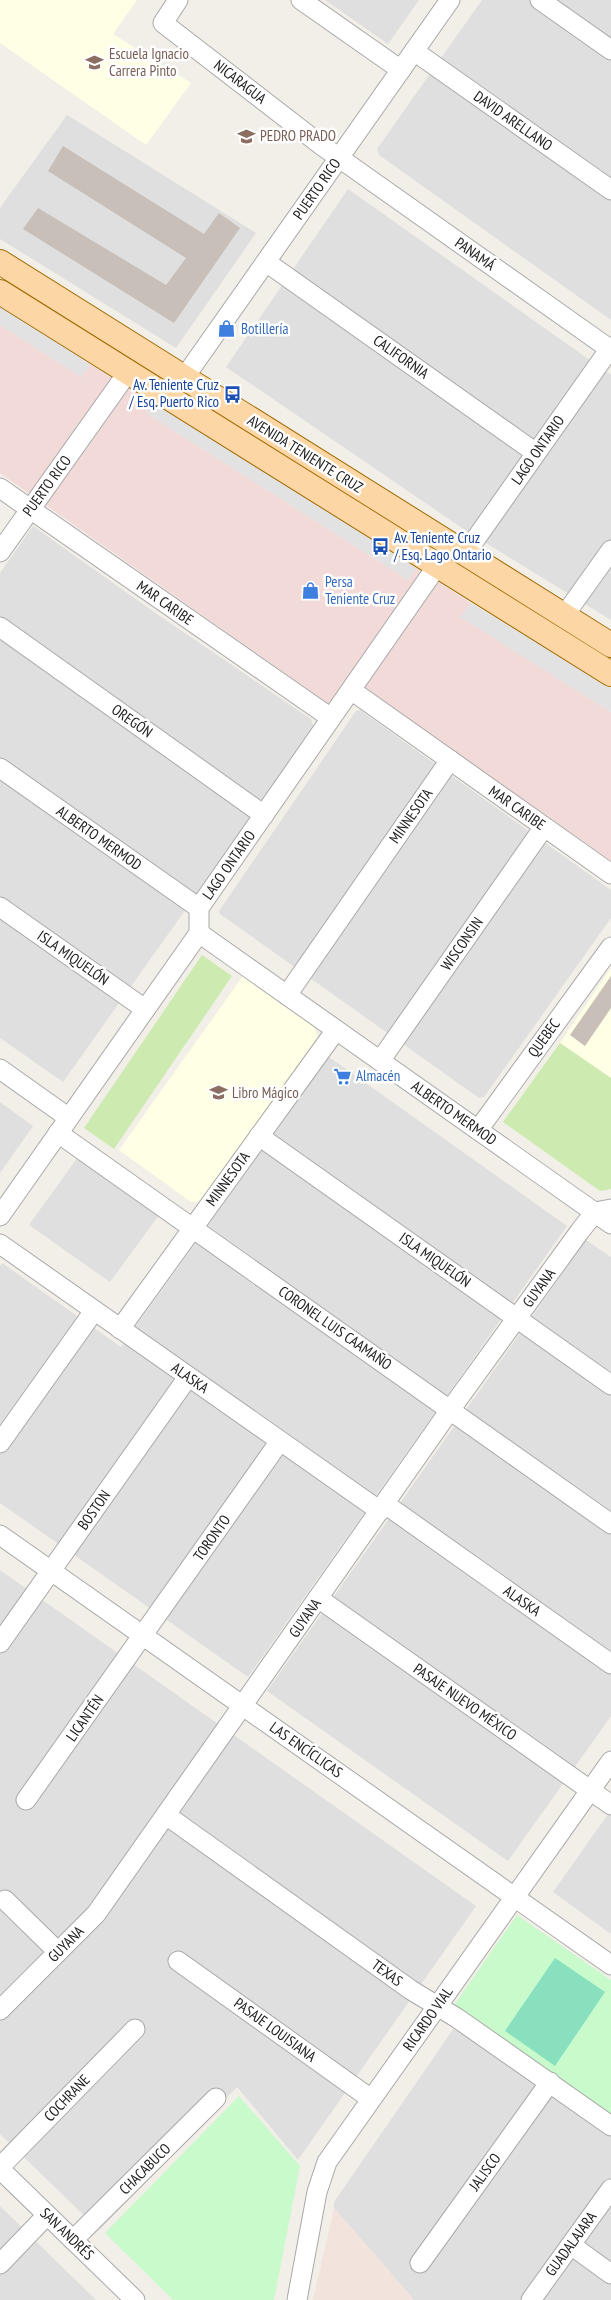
<svg xmlns="http://www.w3.org/2000/svg" width="611" height="2300" font-family="'PT Sans Narrow',sans-serif">
<style>
.residential{fill:#e0dfdf}
.commercial{fill:#f2dad9}
.education{fill:#ffffe5}
.military{fill:#f3e3dd}
.grass{fill:#cdebb0}
.park{fill:#c8facc}
.pitch{fill:#88e0be}
.parking{fill:#e2e2e2}
.building{fill:#c7bfb8}
.lines{fill:none;stroke-linecap:round;stroke-linejoin:round}
.minor-casing{stroke:#a9a9a9;stroke-width:21}
.major-casing{stroke:#a06b00;stroke-width:26}
.minor{stroke:#fff;stroke-width:19}
.major{stroke:#fcd6a4;stroke-width:24}
.labels{text-anchor:middle;stroke-width:5;stroke-linejoin:round;paint-order:stroke}
.education-label{font-size:15px;fill:#785e54;stroke:#fff;text-anchor:start}
.street-label{font-size:15px;fill:#222;stroke:#fff}
.shop-label{font-size:15px;fill:#366cbe;stroke:#fff;text-anchor:start}
.transit-label{font-size:15px;fill:#164399;stroke:#fff;text-anchor:end}
</style>
<rect width="100%" height="100%" fill="#f2efe9"/>
<g class="residential">
<polygon points="325,0 419,0 388,44"/>
<polygon points="482,0 611,0 611,320 379,155 377,149"/>
<polygon points="67,115 256,233 176,348 0,239 0,208"/>
<polygon points="348,189 611,375 611,620 462,528 226,367"/>
<polygon points="33,526 154,612 311,719 314,729 63,1082 0,1038 0,573"/>
<polygon points="360,710 611,890 611,918 484,1097 479,1098 220,914 219,911 356,711"/>
<polygon points="329,1057 567,1226 248,1677 0,1503 0,1266 2,1263 121,1347"/>
<polygon points="0,1102 33,1126 0,1173"/>
<polygon points="78,1157 159,1215 110,1282 29,1225"/>
<polygon points="586,1240 611,1257 611,1716 508,1861 267,1691"/>
<polygon points="0,1570 476,1906 298,2160 237,2087 99,2230 0,2134"/>
<polygon points="611,1810 611,1934 553,1892"/>
<polygon points="458,2027 611,2136 611,2300 414,2300 334,2208 334,2202 454,2028"/>
<polygon points="0,2206 54,2259 96,2300 0,2300"/>
</g>
<polygon class="commercial" points="0,325 81,377 90,364 153,401 146,413 408,580 416,568 471,603 461,617 611,712 611,861 361,686 342,713 0,473"/>
<g class="education">
<polygon points="0,0 137,0 113,34 191,83 146,145 0,43"/>
<polygon points="611,968 611,1078 560,1043"/>
<polygon points="243,976 313,1025 318,1037 199,1202 191,1202 119,1150"/>
</g>
<polygon class="military" points="334,2208 414,2300 313,2300"/>
<g class="grass">
<polygon points="202,955 232,976 114,1149 84,1128"/>
<polygon points="560,1043 611,1078 611,1189 600,1191 503,1122"/>
</g>
<g class="park">
<polygon points="517,1915 611,1980 611,2118 452,2008"/>
<polygon points="239,2096 300,2166 274,2300 173,2300 105,2233"/>
</g>
<polygon class="pitch" points="555,1958 605,1992 555,2066 505,2031"/>
<g class="parking">
<polygon points="0,306 90,364 81,377 0,325"/>
<polygon points="153,401 416,568 408,580 146,413"/>
<polygon points="471,603 611,688 611,712 460,617"/>
</g>
<g class="building">
<polygon points="63,146 204,234 219,213 240,228 174,323 23,229 38,208 166,285 186,258 48,171"/>
<polygon points="611,976 611,1008 585,1046 570,1035"/>
</g>
<g class="lines">
<defs>
<g id="minor">
<polyline points="178,0 163,23 321,145 611,350"/>
<polyline points="301,0 401,70"/>
<polyline points="540,0 611,50"/>
<polyline points="414,51 611,190"/>
<polyline points="266,262 536,453"/>
<polyline points="184,378 450,0"/>
<polyline points="0,488 331,718"/>
<polyline points="0,552 128,372"/>
<polyline points="465,554 611,347"/>
<polyline points="564,616 611,550"/>
<polyline points="0,627 264,815"/>
<polyline points="351,690 611,874"/>
<polyline points="0,768 199,908"/>
<polyline points="0,907 145,1009"/>
<polyline points="199,933 611,1224"/>
<polyline points="287,995 450,760"/>
<polyline points="380,1061 544,827"/>
<polyline points="0,1069 69,1118"/>
<polyline points="478,1130 611,947"/>
<polyline points="58,1133 611,1524"/>
<polyline points="259,1136 611,1385"/>
<polyline points="0,1216 199,933 199,908 437,566"/>
<polyline points="0,1244 380,1511"/>
<polyline points="120,1329 336,1030"/>
<polyline points="0,1443 94,1311"/>
<polyline points="385,1504 611,1664"/>
<polyline points="0,1535 611,1965"/>
<polyline points="318,1598 611,1805"/>
<polyline points="0,1643 188,1377"/>
<polyline points="26,1800 280,1441"/>
<polyline points="166,1815 411,1990 457,2018 611,2126"/>
<polyline points="5,1900 58,1952"/>
<polyline points="178,1961 371,2099"/>
<polyline points="0,2010 96,1914 450,1410 580,1231 595,1212 611,1209"/>
<polyline points="0,2167 135,2029"/>
<polyline points="0,2169 135,2300"/>
<polyline points="73,2240 216,2098"/>
<polyline points="571,2245 611,2274"/>
<polyline points="420,2263 550,2082"/>
<polyline points="0,2264 47,2215"/>
<polyline points="297,2300 317,2192 327,2162 611,1761"/>
<polyline points="531,2300 611,2189"/>
</g>
<g id="major">
<polyline points="0,262 611,645"/>
<polyline points="0,292 611,674"/>
</g>
</defs>
<use href="#minor" class="minor-casing"/>
<use href="#major" class="major-casing"/>
<use href="#minor" class="minor"/>
<use href="#major" class="major"/>
</g>
<defs>
<symbol id="school-bare" viewBox="-9 -9 18 18"><path d="M0-5L7-2L0 1L-7-2ZM-4 1L0 2.5L4 1V4Q0 6-4 4Z" fill="#8d6e63" stroke="#fff" stroke-width="2.5" paint-order="stroke"/></symbol>
<symbol id="shop-bare" viewBox="-9 -9 18 18"><path d="M-5-2.5h2.3a2.7 3.5 0 0 1 5.4 0H5L5.5 6h-11ZM-1.5-2.5h3a1.5 2.3 0 0 0-3 0Z" fill="#3f7fe0" stroke="#fff" stroke-width="2.5" paint-order="stroke"/></symbol>
<symbol id="bus-bare" viewBox="-9 -9 18 18"><path d="M-5-6H5V4H4V6H2V4H-2V6H-4V4H-5ZM-3.5-4V0h7V-4ZM-3.5 1.2v1.5H-2V1.2ZM2 1.2v1.5H3.5V1.2Z" fill="#1a4fb4" stroke="#fff" stroke-width="2.5" paint-order="stroke"/></symbol>
<symbol id="supermarket-bare" viewBox="-9 -9 18 18"><path d="M-6-5.5h2.5l.6 2H6L4.5 2H-2.5L-4.4-4H-6ZM-1.5 3.2a1.3 1.3 0 1 0 .1 0ZM3 3.2a1.3 1.3 0 1 0 .1 0Z" fill="#3f7fe0" stroke="#fff" stroke-width="2.5" paint-order="stroke"/></symbol>
</defs>
<g fill-rule="evenodd">
<use href="#school-bare" x="82" y="50" width="25" height="25"/>
<use href="#school-bare" x="234" y="124" width="25" height="25"/>
<use href="#shop-bare" x="214" y="316" width="25" height="25"/>
<use href="#bus-bare" x="220" y="382" width="25" height="25"/>
<use href="#bus-bare" x="368" y="534" width="25" height="25"/>
<use href="#shop-bare" x="298" y="578" width="25" height="25"/>
<use href="#supermarket-bare" x="330" y="1064" width="25" height="25"/>
<use href="#school-bare" x="206" y="1080" width="25" height="25"/>
</g>
<g class="labels">
<g class="education-label">
<text x="109" y="59">Escuela Ignacio<tspan x="109" dy="17">Carrera Pinto</tspan></text>
<text x="260" y="141">PEDRO PRADO</text>
<text x="232" y="1098">Libro Mágico</text>
</g>
<g class="street-label">
<text transform="translate(240 82) rotate(38)" y="5">NICARAGUA</text>
<text transform="translate(513 121) rotate(35)" y="5">DAVID ARELLANO</text>
<text transform="translate(317 189) rotate(-55)" y="5">PUERTO RICO</text>
<text transform="translate(475 254) rotate(35)" y="5">PANAMÁ</text>
<text transform="translate(401 357) rotate(35)" y="5">CALIFORNIA</text>
<text transform="translate(538 450) rotate(-55)" y="5">LAGO ONTARIO</text>
<text transform="translate(305 454) rotate(32)" y="5">AVENIDA TENIENTE CRUZ</text>
<text transform="translate(47 486) rotate(-54)" y="5">PUERTO RICO</text>
<text transform="translate(165 603) rotate(35)" y="5">MAR CARIBE</text>
<text transform="translate(132 721) rotate(35)" y="5">OREGÓN</text>
<text transform="translate(517 808) rotate(35)" y="5">MAR CARIBE</text>
<text transform="translate(411 816) rotate(-55)" y="5">MINNESOTA</text>
<text transform="translate(99 838) rotate(35)" y="5">ALBERTO MERMOD</text>
<text transform="translate(229 865) rotate(-55)" y="5">LAGO ONTARIO</text>
<text transform="translate(462 944) rotate(-55)" y="5">WISCONSIN</text>
<text transform="translate(73 958) rotate(35)" y="5">ISLA MIQUELÓN</text>
<text transform="translate(544 1038) rotate(-54)" y="5">QUEBEC</text>
<text transform="translate(454 1113) rotate(35)" y="5">ALBERTO MERMOD</text>
<text transform="translate(228 1179) rotate(-54)" y="5">MINNESOTA</text>
<text transform="translate(435 1260) rotate(35)" y="5">ISLA MIQUELÓN</text>
<text transform="translate(539 1288) rotate(-54)" y="5">GUYANA</text>
<text transform="translate(335 1328) rotate(35)" y="5">CORONEL LUIS CAAMAÑO</text>
<text transform="translate(190 1378) rotate(35)" y="5">ALASKA</text>
<text transform="translate(94 1510) rotate(-55)" y="5">BOSTON</text>
<text transform="translate(212 1538) rotate(-55)" y="5">TORONTO</text>
<text transform="translate(522 1601) rotate(35)" y="5">ALASKA</text>
<text transform="translate(305 1618) rotate(-55)" y="5">GUYANA</text>
<text transform="translate(465 1702) rotate(35)" y="5">PASAJE NUEVO MÉXICO</text>
<text transform="translate(85 1718) rotate(-55)" y="5">LICANTÉN</text>
<text transform="translate(306 1750) rotate(35)" y="5">LAS ENCÍCLICAS</text>
<text transform="translate(66 1944) rotate(-45)" y="5">GUYANA</text>
<text transform="translate(387 1973) rotate(36)" y="5">TEXAS</text>
<text transform="translate(428 2019) rotate(-55)" y="5">RICARDO VIAL</text>
<text transform="translate(275 2030) rotate(36)" y="5">PASAJE LOUISIANA</text>
<text transform="translate(67 2098) rotate(-46)" y="5">COCHRANE</text>
<text transform="translate(145 2169) rotate(-45)" y="5">CHACABUCO</text>
<text transform="translate(485 2172) rotate(-54)" y="5">JALISCO</text>
<text transform="translate(67 2234) rotate(44)" y="5">SAN ANDRÉS</text>
<text transform="translate(571 2244) rotate(-54)" y="5">GUADALAJARA</text>
</g>
<g class="shop-label">
<text x="241" y="334">Botillería</text>
<text x="325" y="587">Persa<tspan x="325" dy="17">Teniente Cruz</tspan></text>
<text x="356" y="1081">Almacén</text>
</g>
<g class="transit-label">
<text x="219" y="390">Av. Teniente Cruz<tspan x="219" dy="17">/ Esq. Puerto Rico</tspan></text>
<text x="394" y="543" text-anchor="start">Av. Teniente Cruz<tspan x="394" dy="17">/ Esq. Lago Ontario</tspan></text>
</g>
</g>
</svg>
